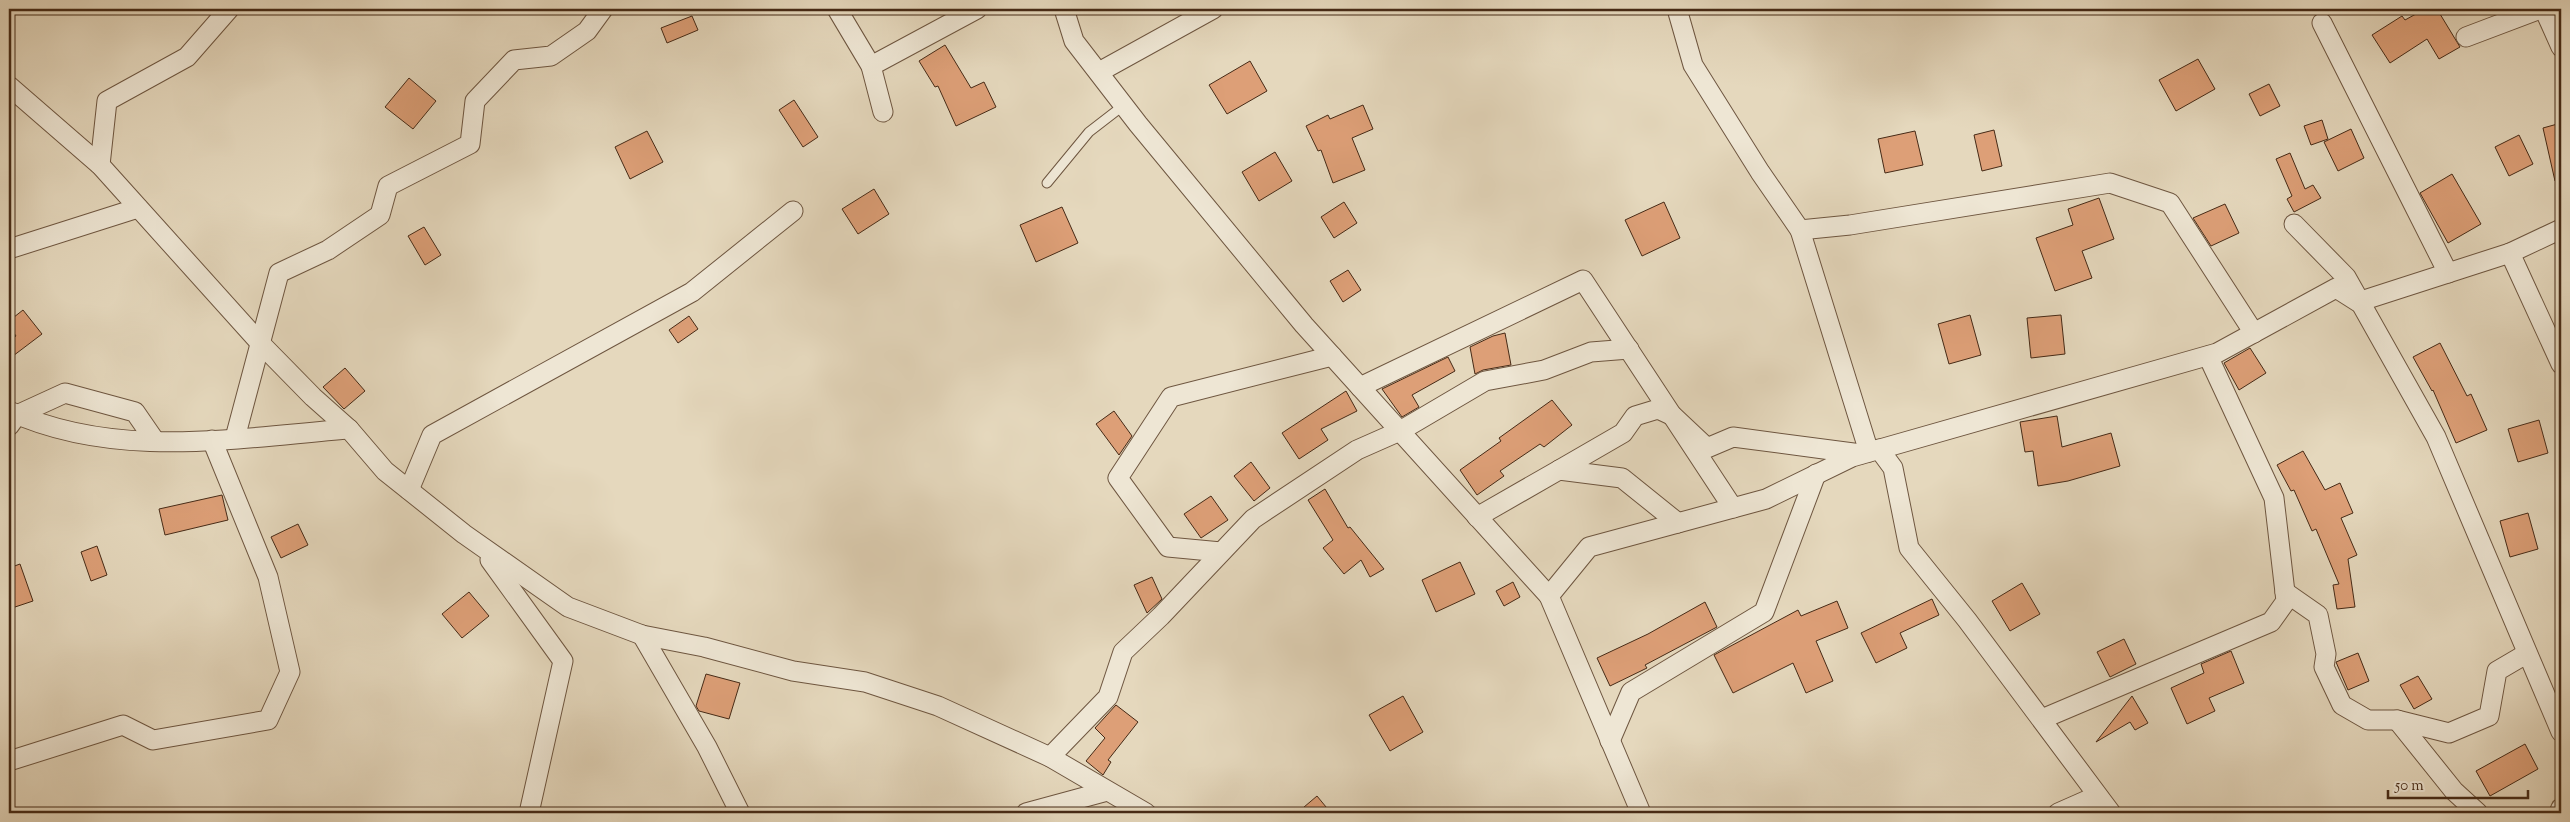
<svg xmlns="http://www.w3.org/2000/svg" width="2570" height="822" font-family="'Sorts Mill Goudy',serif">
<style>
.building{fill:#dd9f77;stroke:#462a16}
.lines{fill:none;stroke-linecap:round;stroke-linejoin:round}
.lane-casing{stroke:#6e5640;stroke-width:11}
.street-casing{stroke:#6e5640;stroke-width:21}
.lane{stroke:#eee6d4;stroke-width:9}
.street{stroke:#eee6d4;stroke-width:19}
</style>
<rect width="100%" height="100%" fill="#e5d8bd"/>
<filter id="stains"><feTurbulence type="fractalNoise" baseFrequency=".004" numOctaves="4"/><feColorMatrix values="0 0 0 0 .2 0 0 0 0 .09 0 0 0 0 .02 0 0 0 .5 -.17"/></filter>
<radialGradient id="worn" r=".72"><stop offset=".6" stop-color="#630" stop-opacity="0"/><stop offset="1" stop-color="#630" stop-opacity=".3"/></radialGradient>
<g class="building">
<polygon points="2425,9 2437,9 2460,47 2439,59 2427,39 2390,63 2372,35 2402,16 2405,20"/>
<polygon points="692,16 698,30 667,43 661,28"/>
<polygon points="945,45 971,88 984,82 996,107 956,126 938,86 935,87 919,61"/>
<polygon points="2198,59 2215,89 2176,111 2159,80"/>
<polygon points="1250,61 1267,91 1227,114 1209,85"/>
<polygon points="409,78 436,101 413,129 385,107"/>
<polygon points="2269,84 2280,106 2260,116 2249,94"/>
<polygon points="794,100 818,137 803,147 779,110"/>
<polygon points="1363,105 1373,129 1352,138 1365,170 1333,183 1321,150 1318,151 1306,126 1328,115 1330,119"/>
<polygon points="2322,120 2328,139 2311,145 2304,126"/>
<polygon points="2561,123 2561,181 2555,181 2543,128"/>
<polygon points="2351,129 2364,158 2338,171 2324,142"/>
<polygon points="1994,130 2002,166 1982,171 1974,135"/>
<polygon points="647,131 663,162 630,179 615,147"/>
<polygon points="1915,131 1923,165 1885,173 1878,139"/>
<polygon points="2519,135 2533,164 2509,176 2495,147"/>
<polygon points="1275,152 1292,181 1259,201 1242,172"/>
<polygon points="2290,153 2305,189 2313,185 2321,198 2294,212 2287,199 2292,196 2276,159"/>
<polygon points="2452,174 2481,224 2448,243 2420,193"/>
<polygon points="874,189 889,214 858,234 842,209"/>
<polygon points="2099,198 2114,239 2082,251 2092,278 2055,291 2036,238 2073,225 2068,209"/>
<polygon points="1344,202 1357,223 1334,238 1321,217"/>
<polygon points="1664,202 1680,238 1642,256 1625,220"/>
<polygon points="2225,204 2239,233 2211,246 2193,218"/>
<polygon points="1062,207 1078,243 1036,262 1020,225"/>
<polygon points="424,227 441,255 425,265 408,236"/>
<polygon points="1348,270 1361,290 1343,302 1330,281"/>
<polygon points="23,310 42,334 9,359 9,341 16,336 9,326 9,321"/>
<polygon points="1970,315 1981,355 1949,364 1938,324"/>
<polygon points="2061,315 2065,354 2031,358 2027,318"/>
<polygon points="689,316 698,329 678,343 669,330"/>
<polygon points="1505,333 1511,365 1483,370 1475,374 1470,347 1493,336"/>
<polygon points="2440,343 2467,396 2471,394 2487,430 2456,443 2433,390 2432,391 2413,357"/>
<polygon points="2250,348 2266,373 2239,390 2224,363"/>
<polygon points="1448,357 1455,371 1412,395 1419,407 1402,417 1382,389"/>
<polygon points="345,368 365,391 344,409 323,387"/>
<polygon points="1346,391 1357,411 1321,429 1328,440 1299,459 1282,433"/>
<polygon points="1552,400 1572,425 1544,447 1540,444 1500,471 1504,476 1477,495 1460,470 1501,441 1499,438"/>
<polygon points="1114,411 1132,436 1119,455 1096,424"/>
<polygon points="2057,416 2062,447 2111,433 2120,466 2068,481 2038,486 2033,451 2025,452 2020,422"/>
<polygon points="2539,420 2548,453 2518,462 2508,429"/>
<polygon points="2303,451 2325,490 2340,483 2353,513 2341,518 2357,555 2348,559 2355,607 2337,609 2333,585 2339,584 2316,529 2312,531 2294,490 2291,491 2277,465"/>
<polygon points="1251,462 1270,488 1254,501 1234,476"/>
<polygon points="1325,489 1348,528 1350,527 1384,569 1370,577 1361,560 1344,574 1323,548 1333,540 1308,500"/>
<polygon points="222,495 228,520 165,535 159,509"/>
<polygon points="1211,496 1228,520 1201,538 1184,514"/>
<polygon points="2528,513 2538,549 2510,557 2500,521"/>
<polygon points="298,524 308,545 281,558 271,537"/>
<polygon points="97,546 107,575 91,581 81,552"/>
<polygon points="1460,562 1475,594 1436,612 1422,580"/>
<polygon points="20,564 33,601 9,609 9,568"/>
<polygon points="1152,577 1162,599 1147,613 1134,585"/>
<polygon points="1513,582 1520,597 1504,606 1496,591"/>
<polygon points="2022,583 2040,614 2010,631 1992,601"/>
<polygon points="469,592 489,616 462,638 442,614"/>
<polygon points="1932,599 1939,615 1900,633 1907,648 1876,663 1861,633"/>
<polygon points="1837,601 1848,628 1816,641 1833,681 1806,693 1793,663 1733,693 1714,655 1798,610 1801,616"/>
<polygon points="1705,602 1717,627 1645,665 1647,668 1610,686 1597,658 1648,634"/>
<polygon points="2124,639 2136,664 2110,677 2097,652"/>
<polygon points="2231,651 2244,683 2209,698 2215,711 2187,724 2171,688 2204,673 2201,664"/>
<polygon points="2358,653 2369,681 2348,690 2336,662"/>
<polygon points="706,674 740,683 729,719 699,711 696,706"/>
<polygon points="2418,676 2432,699 2414,709 2400,685"/>
<polygon points="1403,696 1423,732 1390,751 1369,715"/>
<polygon points="2132,696 2148,723 2135,730 2130,722 2096,742"/>
<polygon points="1116,705 1138,722 1108,760 1111,762 1103,775 1086,761 1105,738 1095,728"/>
<polygon points="2525,744 2538,769 2490,796 2476,771"/>
<polygon points="1317,796 1331,813 1297,813"/>
</g>
<g class="lines">
<defs>
<polyline id="lane" points="1047,183 1089,132 1124,105"/>
<g id="street">
<polyline points="837,9 871,66 883,112"/>
<polyline points="1064,9 1074,41 1138,124 1304,325 1549,596 1641,813"/>
<polyline points="1677,9 1693,65 1760,172 1800,230 1869,452"/>
<polyline points="2544,9 2561,47"/>
<polyline points="2322,23 2448,273"/>
<polyline points="2466,37 2540,9"/>
<polyline points="871,66 977,9"/>
<polyline points="1099,72 1213,9"/>
<polyline points="9,86 100,165 261,344 313,397 349,429 385,471 464,534 568,607 642,635 704,647 793,671 865,682 938,706 1050,757 1146,813"/>
<polyline points="100,165 107,101 187,57 229,9"/>
<polyline points="2294,224 2346,277 2436,437 2561,732"/>
<polyline points="1800,230 1850,225 2110,183 2170,203 2254,333"/>
<polyline points="9,249 138,208"/>
<polyline points="2510,253 2561,364"/>
<polyline points="1360,387 1583,280 1733,508"/>
<path d="M9,411C116,460 235,438 349,429"/>
<polyline points="9,426 17,415 65,393 135,412 155,441"/>
<polyline points="235,438 279,273 328,250 380,215 388,186 470,144 475,101 514,60 551,56 587,31 603,9"/>
<polyline points="1879,449 1893,468 1909,548 1967,620 2111,813"/>
<polyline points="1559,470 1623,433 1635,416 1658,409 1673,416 1707,448 1733,437 1861,454"/>
<polyline points="409,490 432,435 692,292 793,211"/>
<polyline points="1477,517 1559,470 1622,478 1678,523"/>
<polyline points="1221,552 1168,547 1118,478 1171,397 1332,356"/>
<polyline points="490,560 563,661 529,813"/>
<polyline points="2285,592 2318,615 2326,654 2324,667 2342,705 2368,720 2397,720 2449,733 2489,716 2497,671 2526,654"/>
<polyline points="1549,596 1589,547 1766,499 1852,457 2217,353 2336,288 2358,302 2510,253 2561,229"/>
<polyline points="642,635 707,747 740,813"/>
<polyline points="2042,719 2271,622 2286,601 2274,498 2208,356"/>
<polyline points="2397,720 2454,791 2478,813"/>
<polyline points="1610,741 1631,692 1764,612 1816,474"/>
<polyline points="1050,757 1108,697 1123,652 1161,616 1253,519 1357,450 1400,431 1485,381 1544,370 1591,352 1629,349"/>
<polyline points="9,761 123,725 153,740 268,720 290,672 268,577 212,440"/>
<polyline points="1026,813 1107,791"/>
<polyline points="2058,813 2092,798"/>
<polyline points="2559,813 2561,808"/>
</g>
</defs>
<use href="#lane" class="lane-casing"/>
<use href="#street" class="street-casing"/>
<use href="#lane" class="lane"/>
<use href="#street" class="street"/>
</g>
<rect width="2570" height="822" fill="none" stroke="#e5d8bd" stroke-width="30"/>
<rect x="10" y="10" width="2550" height="802" fill="none" stroke="#462a16" stroke-width="2.5"/>
<rect x="15" y="15" width="2540" height="792" fill="none" stroke="#462a16"/>
<path d="M2388 790v8h140v-8" fill="none" stroke="#462a16" stroke-width="2.5"/>
<text x="2395" y="790" font-size="15" fill="#462a16" stroke="#eee6d4" stroke-width="4" paint-order="stroke">50 m</text>
<rect width="100%" height="100%" filter="url(#stains)"/>
<rect width="100%" height="100%" fill="url(#worn)"/>
</svg>
